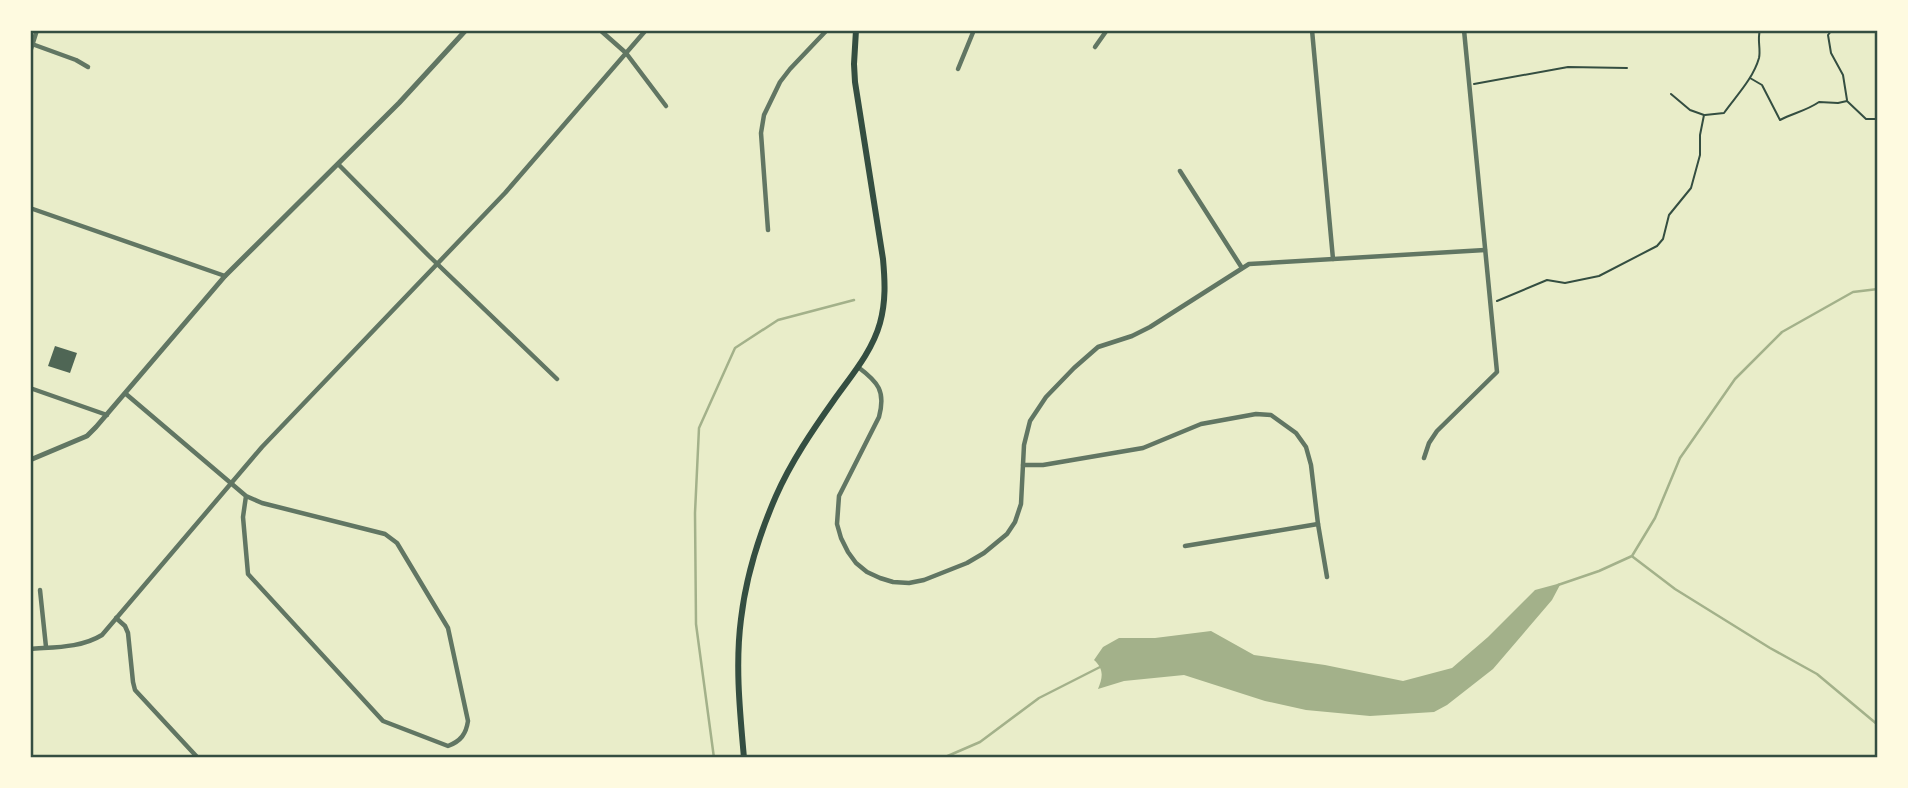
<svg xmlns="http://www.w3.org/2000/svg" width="1908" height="788" font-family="'Roboto Condensed',sans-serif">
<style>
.water{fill:#a3b18a}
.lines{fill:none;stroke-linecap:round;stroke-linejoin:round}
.stream{stroke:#a3b18a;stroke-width:2.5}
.building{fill:#4f6655}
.path{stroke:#344e41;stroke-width:2}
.minor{stroke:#617663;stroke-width:4.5}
.tertiary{stroke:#617663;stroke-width:5}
.secondary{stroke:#344e41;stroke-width:6}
.neatline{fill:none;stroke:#344e41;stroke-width:2.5}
</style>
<rect width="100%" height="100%" fill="#e9edc9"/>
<path class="water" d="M1561,583L1552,600L1493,669L1447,705L1434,712L1370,716L1306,710L1265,701L1184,675L1124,681L1098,689C1103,677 1104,669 1094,660L1103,647L1119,638H1155L1211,631L1254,655L1325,665L1403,681L1452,668L1488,637L1535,590Z"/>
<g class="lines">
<g class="stream">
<polyline points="1633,557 1675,589 1770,648 1817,674 1878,725"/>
<polyline points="1558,585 1599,571 1632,556 1655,518 1680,458 1735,379 1782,332 1853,292 1878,289"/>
<polyline points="714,758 696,624 695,513 699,428 735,348 778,320 854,300"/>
<polyline points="943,758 980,742 1039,698 1102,666"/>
</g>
</g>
<polygon class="building" points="55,346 77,353 70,373 48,366"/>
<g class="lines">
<g class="path">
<polyline points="1832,30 1828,35 1831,53 1843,75 1847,100"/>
<path d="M1750,78L1762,85L1780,120C1793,113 1806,111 1819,102L1838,103L1847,101L1866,119H1878"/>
<polyline points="1474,84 1568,67 1627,68"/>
<path d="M1705,115L1724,113C1736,96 1753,79 1759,58C1761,49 1757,40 1760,30"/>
<polyline points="1497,301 1547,280 1565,283 1599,276 1657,246 1663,239 1669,215 1691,188 1700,155 1700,135 1704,115 1690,110 1671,94"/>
</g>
<g class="minor">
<polyline points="600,30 626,53 666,106"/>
<polyline points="1312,30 1333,259"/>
<polyline points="32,44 76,60 88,67"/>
<polyline points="1095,47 1107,30"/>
<polyline points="30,52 37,30"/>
<polyline points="958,69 974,30"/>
<polyline points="338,164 429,256 557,379"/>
<polyline points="1180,171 1242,268"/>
<polyline points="30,208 225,276"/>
<polyline points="768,230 761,133 764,115 780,82 790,69 827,30"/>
<path d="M858,367C878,382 886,391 879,417L839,496L837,524L841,538L848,552L856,563L867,572L880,578L893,582L909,583L924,580L967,563L984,553L1007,534L1015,522L1021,504L1024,445L1030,421L1046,397L1074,368L1098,347L1132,336L1150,327L1249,264L1485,250"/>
<polyline points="30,388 107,415"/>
<path d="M126,394L246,496L262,503L385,534L397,543L448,628L468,721C466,734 461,741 448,746L383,721L248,574L243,517L246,496"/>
<polyline points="1424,458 1429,443 1437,431 1497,372 1464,30"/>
<polyline points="1023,465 1043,465 1143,448 1201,424 1256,414 1271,415 1296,433 1306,447 1311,465 1318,524 1327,577"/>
<polyline points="1185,546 1318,524"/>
<polyline points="40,590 46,647"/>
<polyline points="116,618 125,626 128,633 133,682 135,690 198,758"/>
<path d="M30,649C54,647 81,648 102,635L262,447L505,193L646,30"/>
</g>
<polyline class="tertiary" points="30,460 87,436 96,427 225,276 399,103 466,30"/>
<path class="secondary" d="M744,758C740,713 735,665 741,619C746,577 759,535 776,496C791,462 812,431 834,400C851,376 872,352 880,323C886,301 885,281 883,259L855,82L854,64L856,30"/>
</g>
<rect width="1908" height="788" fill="none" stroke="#fefae0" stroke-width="63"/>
<rect x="32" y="32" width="1844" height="724" class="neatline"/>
</svg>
